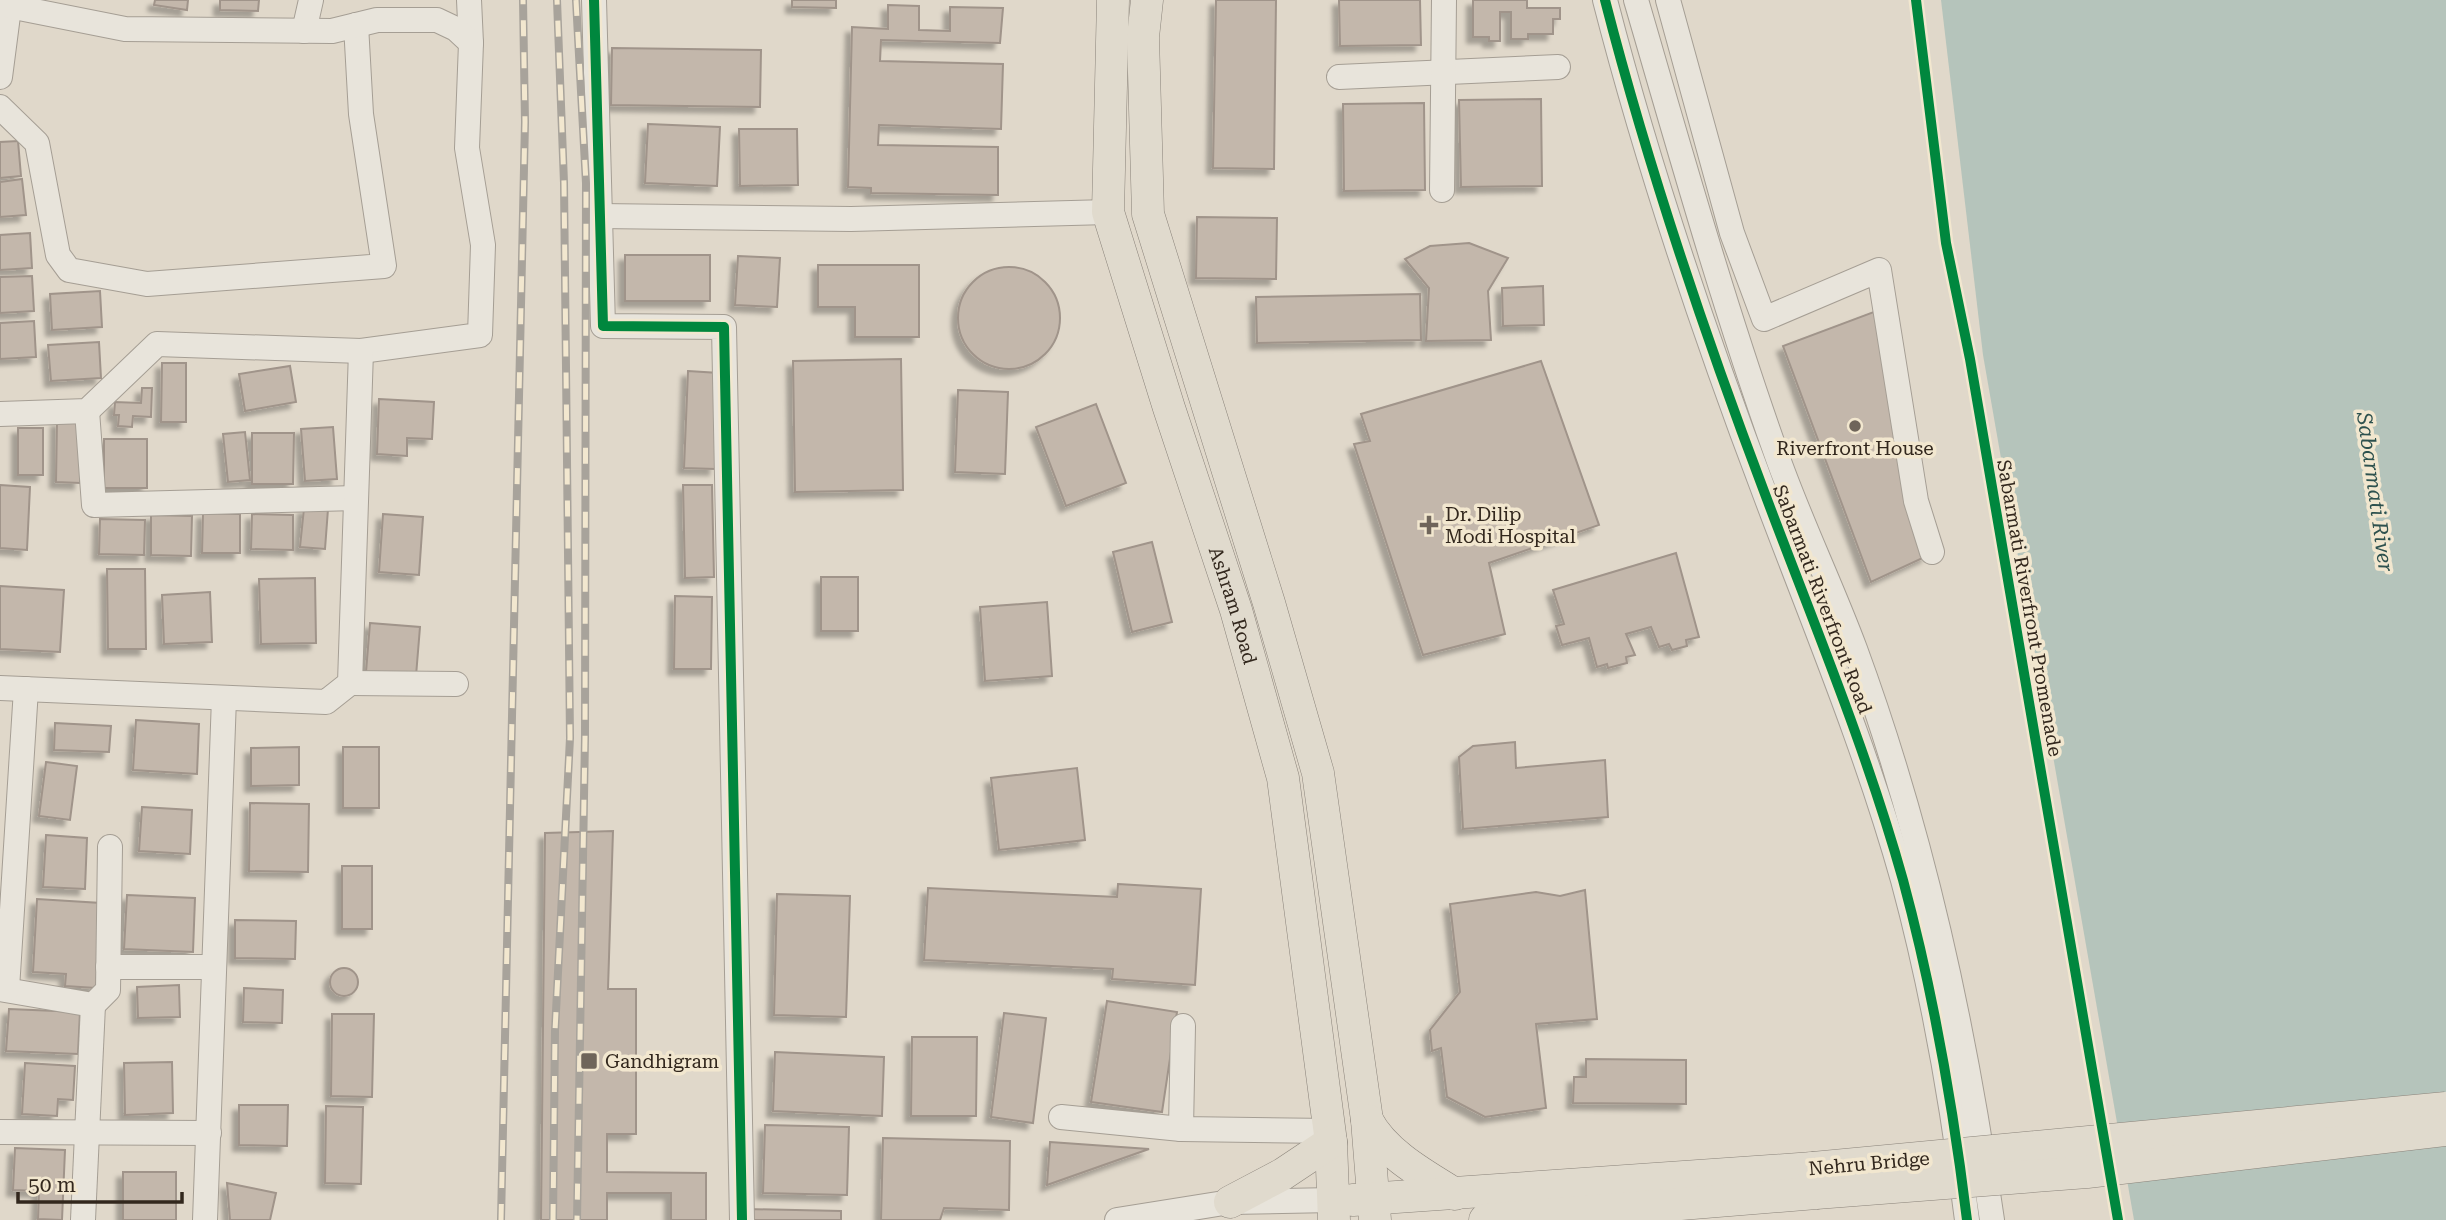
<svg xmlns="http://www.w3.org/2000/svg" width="2446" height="1220" font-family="'Roboto Serif',serif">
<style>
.water{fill:#b5c4bb}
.building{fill:#c3b7ab;stroke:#a0948a;stroke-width:2;filter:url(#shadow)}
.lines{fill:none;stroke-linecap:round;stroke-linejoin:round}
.minor-casing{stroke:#a59e94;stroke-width:26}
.major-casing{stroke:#8a837a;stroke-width:33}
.minor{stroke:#e8e4db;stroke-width:24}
.major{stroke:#e0dacd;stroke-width:32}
.rail-casing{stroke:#a8a39b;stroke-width:8}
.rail{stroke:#f2e7cf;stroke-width:5;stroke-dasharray:16;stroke-linecap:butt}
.major-bridge-casing{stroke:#8a837a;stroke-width:33;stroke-linecap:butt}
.major-bridge{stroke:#e0dacd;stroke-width:32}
.cycleway-casing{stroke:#f2e7cf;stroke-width:15}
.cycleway{stroke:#00873e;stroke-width:10}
.poi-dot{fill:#6f655a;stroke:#f2e7cf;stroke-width:2.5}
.labels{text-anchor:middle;stroke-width:7;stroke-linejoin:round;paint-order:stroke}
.poi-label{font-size:19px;fill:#32271d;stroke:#f2e7cf;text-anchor:start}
.street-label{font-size:19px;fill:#32271d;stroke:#f2e7cf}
.water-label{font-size:21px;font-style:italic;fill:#2d514e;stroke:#f2e7cf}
</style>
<defs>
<filter id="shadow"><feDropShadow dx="-6" dy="6" stdDeviation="2" flood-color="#0004"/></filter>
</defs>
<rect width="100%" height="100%" fill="#e0d8ca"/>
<polygon class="water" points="1941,0 2446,0 2446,1220 2134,1220 1983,355"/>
<g class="building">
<polygon points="155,0 188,0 187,10 154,5"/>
<polygon points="220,0 259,0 258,11 220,10"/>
<polygon points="792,0 836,0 836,8 792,7"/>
<polygon points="1216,0 1276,0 1274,169 1213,168"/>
<polygon points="1339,0 1420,0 1421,45 1340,46"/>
<polygon points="1473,0 1527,0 1527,8 1560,8 1560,19 1553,19 1553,34 1528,34 1528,39 1511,39 1511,12 1500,12 1500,41 1489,41 1489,37 1473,37"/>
<polygon points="888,5 919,6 919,30 950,31 950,7 1003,8 1000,43 881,40 880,61 1003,64 1001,129 879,125 878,145 998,147 998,195 871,193 871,188 848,187 852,27 888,29"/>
<polygon points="612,48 761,50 760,107 611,105"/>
<polygon points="1541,99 1542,186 1461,187 1459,100"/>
<polygon points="1424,103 1425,190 1344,191 1343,104"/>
<polygon points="648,124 720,127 717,186 645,183"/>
<polygon points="739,129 797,129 798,185 740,186"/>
<polygon points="18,141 21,176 0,178 0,142"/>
<polygon points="22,179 26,215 0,217 0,182"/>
<polygon points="1197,217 1277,218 1276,279 1196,278"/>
<polygon points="30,233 32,268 0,270 0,235"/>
<polygon points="1469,243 1508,258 1488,291 1491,340 1426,341 1429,288 1405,259 1430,246"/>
<rect x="625" y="255" width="85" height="46"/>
<polygon points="738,256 780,258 777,307 735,305"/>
<polygon points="818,265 919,265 919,337 855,337 855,307 818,307"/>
<circle cx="1009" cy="318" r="51"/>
<polygon points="32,276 34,311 0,313 0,277"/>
<polygon points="1543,286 1544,325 1503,326 1502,288"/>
<polygon points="100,291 102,327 52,330 50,294"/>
<polygon points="1420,294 1421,340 1257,343 1256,297"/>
<polygon points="1879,310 1927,556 1871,582 1783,346"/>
<polygon points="34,321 36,357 0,359 0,323"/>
<polygon points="99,342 101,378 51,381 48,345"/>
<polygon points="901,359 903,490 795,492 793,361"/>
<polygon points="1541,361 1599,525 1489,563 1505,634 1423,655 1354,444 1370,441 1361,414"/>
<polygon points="162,363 186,363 186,422 161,422"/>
<polygon points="290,366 296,402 245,411 239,374"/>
<polygon points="688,371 719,373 715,469 684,468"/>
<polygon points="142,388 152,388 151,417 133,416 132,427 118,426 119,415 114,415 115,402 141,403"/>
<polygon points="958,390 1008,392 1005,474 955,472"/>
<polygon points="379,399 434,402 432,439 407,438 407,456 377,454"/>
<polygon points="1096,404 1126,483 1066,506 1036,427"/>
<polygon points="57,421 80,421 80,483 56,482"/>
<polygon points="333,427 337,479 305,481 301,429"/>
<rect x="18" y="428" width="25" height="47"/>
<polygon points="245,432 250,480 228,482 223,434"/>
<polygon points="252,433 294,433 293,484 252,484"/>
<rect x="104" y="439" width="43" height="49"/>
<polygon points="0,485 30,487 27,550 0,548"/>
<polygon points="683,485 712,485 714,577 685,578"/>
<polygon points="304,508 328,509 325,549 300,547"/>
<polygon points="203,513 240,514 240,553 202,553"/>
<polygon points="252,514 293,515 293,550 251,549"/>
<polygon points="383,514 423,517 419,575 379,572"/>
<polygon points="151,515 192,516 191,556 151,555"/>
<polygon points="100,519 145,520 144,555 99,554"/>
<polygon points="1152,542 1172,622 1132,632 1113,552"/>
<polygon points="1676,553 1699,637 1686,640 1687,646 1672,650 1669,644 1659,647 1651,627 1626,634 1635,655 1626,657 1627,663 1608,668 1607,664 1597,667 1589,638 1562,645 1556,626 1564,624 1553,590"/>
<polygon points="107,569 145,569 146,649 108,649"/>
<rect x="821" y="577" width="37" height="54"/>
<polygon points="315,578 316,643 261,644 259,579"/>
<polygon points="0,586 64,590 60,652 0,649"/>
<polygon points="210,592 212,642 164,644 162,595"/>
<polygon points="675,596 712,597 711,669 674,669"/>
<polygon points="1047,602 1052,676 985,681 980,607"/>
<polygon points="370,623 420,627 416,676 366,672"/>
<polygon points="136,720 199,724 197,774 133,770"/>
<polygon points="55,723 111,726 109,752 54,750"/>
<polygon points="1515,742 1516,768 1605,760 1608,817 1463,829 1459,757 1473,746"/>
<polygon points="299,747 299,785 251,786 251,748"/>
<rect x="343" y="747" width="36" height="61"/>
<polygon points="46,762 77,766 70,820 39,816"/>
<polygon points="1077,768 1085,840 999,850 991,778"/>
<polygon points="250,803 309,804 308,872 249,871"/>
<polygon points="142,807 192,810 190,854 139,851"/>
<polygon points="613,831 608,989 636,989 636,1134 607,1134 607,1172 706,1173 706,1220 671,1220 671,1193 607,1193 607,1220 541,1220 545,833"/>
<polygon points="46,835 87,838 85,889 43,887"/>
<rect x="342" y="866" width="30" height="63"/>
<polygon points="1118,884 1201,889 1195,985 1112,979 1113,969 924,960 928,888 1117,897"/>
<polygon points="1585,890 1597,1019 1536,1024 1546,1108 1485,1117 1447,1097 1441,1048 1432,1051 1430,1030 1460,992 1450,904 1536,892 1560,896"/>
<polygon points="777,894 850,896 846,1017 774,1015"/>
<polygon points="127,895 195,898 193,952 124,949"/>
<polygon points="37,899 101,903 96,988 65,986 66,974 33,972"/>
<polygon points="235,920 296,921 295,959 235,958"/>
<circle cx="344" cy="982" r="14"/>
<polygon points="179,985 180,1017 138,1018 137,987"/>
<polygon points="244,988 283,990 282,1023 243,1022"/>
<polygon points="1107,1001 1177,1012 1162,1112 1091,1102"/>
<polygon points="9,1009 80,1012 78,1054 6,1051"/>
<polygon points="1004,1013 1046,1018 1033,1123 991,1117"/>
<polygon points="332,1014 374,1014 372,1097 331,1096"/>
<polygon points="912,1037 977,1037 976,1116 911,1116"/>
<polygon points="775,1052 884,1057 882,1116 773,1111"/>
<polygon points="1586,1059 1686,1060 1686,1104 1573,1103 1574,1077 1586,1077"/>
<polygon points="172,1062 173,1113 125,1115 124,1063"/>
<polygon points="25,1063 75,1066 73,1100 58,1099 57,1116 22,1114"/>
<polygon points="239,1105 288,1105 287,1146 239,1145"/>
<polygon points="326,1106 363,1107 361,1184 325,1183"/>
<polygon points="765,1125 849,1127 847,1195 763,1193"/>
<polygon points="883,1138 1010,1141 1009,1210 944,1208 940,1220 881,1220"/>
<polygon points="1050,1142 1149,1149 1047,1185"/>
<polygon points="15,1148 65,1150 62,1220 38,1219 39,1191 13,1190"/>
<rect x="123" y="1172" width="53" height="48"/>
<polygon points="227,1183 276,1193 270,1220 230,1220"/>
<polygon points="746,1209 841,1211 841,1220 746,1220"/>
</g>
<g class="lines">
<defs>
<g id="minor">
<polyline points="469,0 471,43"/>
<polyline points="594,0 603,326 724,327 742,1220"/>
<path d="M1605,0C1648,167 1704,333 1765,494C1813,622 1866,748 1903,880C1933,991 1953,1106 1967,1220"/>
<path d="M1636,0C1680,151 1723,304 1776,453C1799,519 1830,582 1855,649C1923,834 1964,1025 1992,1220"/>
<polyline points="1668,0 1732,233 1764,319 1879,270 1916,501 1932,552"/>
<polyline points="304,31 311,0"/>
<polyline points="0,77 10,0"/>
<polyline points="1339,77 1558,67"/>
<polyline points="0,107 37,143 58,255 69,270 147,284 384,266 361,114 356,25"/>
<polyline points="1442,190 1444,0"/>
<polyline points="599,216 851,219 1108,212"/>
<polyline points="87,411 94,505 356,498"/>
<polyline points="0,414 87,411 157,344 361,351 480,335 483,245 467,148 471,43 456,29 437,20 377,20 332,31 125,29 9,6"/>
<polyline points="350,683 456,684"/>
<polyline points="0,688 326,702 350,683 361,351"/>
<polyline points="108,967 213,967"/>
<polyline points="0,989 93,1005 108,990 110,847"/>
<polyline points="7,989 26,689"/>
<polyline points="1183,1026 1181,1129 1329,1131"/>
<polyline points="1061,1117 1181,1129"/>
<polyline points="0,1132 209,1133"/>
<polyline points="83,1220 93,1005"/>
<polyline points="205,1220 224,698"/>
<polyline points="1117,1220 1230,1202 1333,1200"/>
</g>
<g id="major">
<path id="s1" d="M1113,0L1108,212L1169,408L1236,610L1283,778L1331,1142L1334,1220"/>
<polyline points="1147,0 1143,37 1148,214 1269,603 1318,773 1367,1120 1375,1220"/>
<path d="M1367,1120C1384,1153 1424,1175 1455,1194"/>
<polyline points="1353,1200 1813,1168"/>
<polyline points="1230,1202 1283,1174 1331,1142"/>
<polyline points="1485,1220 1816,1193"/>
</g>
</defs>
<use href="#minor" class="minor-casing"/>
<use href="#major" class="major-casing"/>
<use href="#minor" class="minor"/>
<use href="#major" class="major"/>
<defs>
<g id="rail">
<polyline points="576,0 586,183 585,737 577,1220"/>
<polyline points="501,1220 525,122 523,0"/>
<polyline points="553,1220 555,1031 570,738 564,183 557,0"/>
</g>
</defs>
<use href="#rail" class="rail-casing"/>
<use href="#rail" class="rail"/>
<defs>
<g id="major-bridge">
<polyline points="1813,1168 2446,1108"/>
<polyline points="1816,1193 2087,1172 2446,1130"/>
</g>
</defs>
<use href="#major-bridge" class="major-bridge-casing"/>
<use href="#major-bridge" class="major-bridge"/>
<defs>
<g id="cycleway">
<polyline points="594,0 603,326 724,327 742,1220"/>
<path d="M1605,0C1648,167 1704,333 1765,494C1813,622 1866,748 1903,880C1933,991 1953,1106 1967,1220"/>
<polyline points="1916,0 1946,243 1970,359 2118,1220"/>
</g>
</defs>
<use href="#cycleway" class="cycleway-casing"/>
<use href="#cycleway" class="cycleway"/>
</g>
<g class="poi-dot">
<circle cx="1855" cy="426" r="7"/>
<path d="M1425.5 514.5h7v7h7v7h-7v7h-7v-7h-7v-7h7z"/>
<rect x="580" y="1052" width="18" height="18" rx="3.5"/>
</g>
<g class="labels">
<g class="poi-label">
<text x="1855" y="455" text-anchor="middle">Riverfront House</text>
<text x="1445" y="521">Dr. Dilip<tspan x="1445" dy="22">Modi Hospital</tspan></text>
<text x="605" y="1068">Gandhigram</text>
</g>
<g class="street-label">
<text transform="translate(1823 599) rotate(69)" y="7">Sabarmati Riverfront Road</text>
<text dy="7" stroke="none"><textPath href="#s1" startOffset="625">Ashram Road</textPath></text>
<text transform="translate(2030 608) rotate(80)" y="7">Sabarmati Riverfront Promenade</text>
<text transform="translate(1869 1163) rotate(-5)" y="7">Nehru Bridge</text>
</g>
<g class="water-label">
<text transform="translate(2375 492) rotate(82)" y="7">Sabarmati River</text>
</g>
</g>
<path d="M18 1192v10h164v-10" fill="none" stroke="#32271d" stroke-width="3.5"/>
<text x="28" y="1192" font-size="21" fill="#32271d" stroke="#f2e7cf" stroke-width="5" paint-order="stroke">50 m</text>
</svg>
